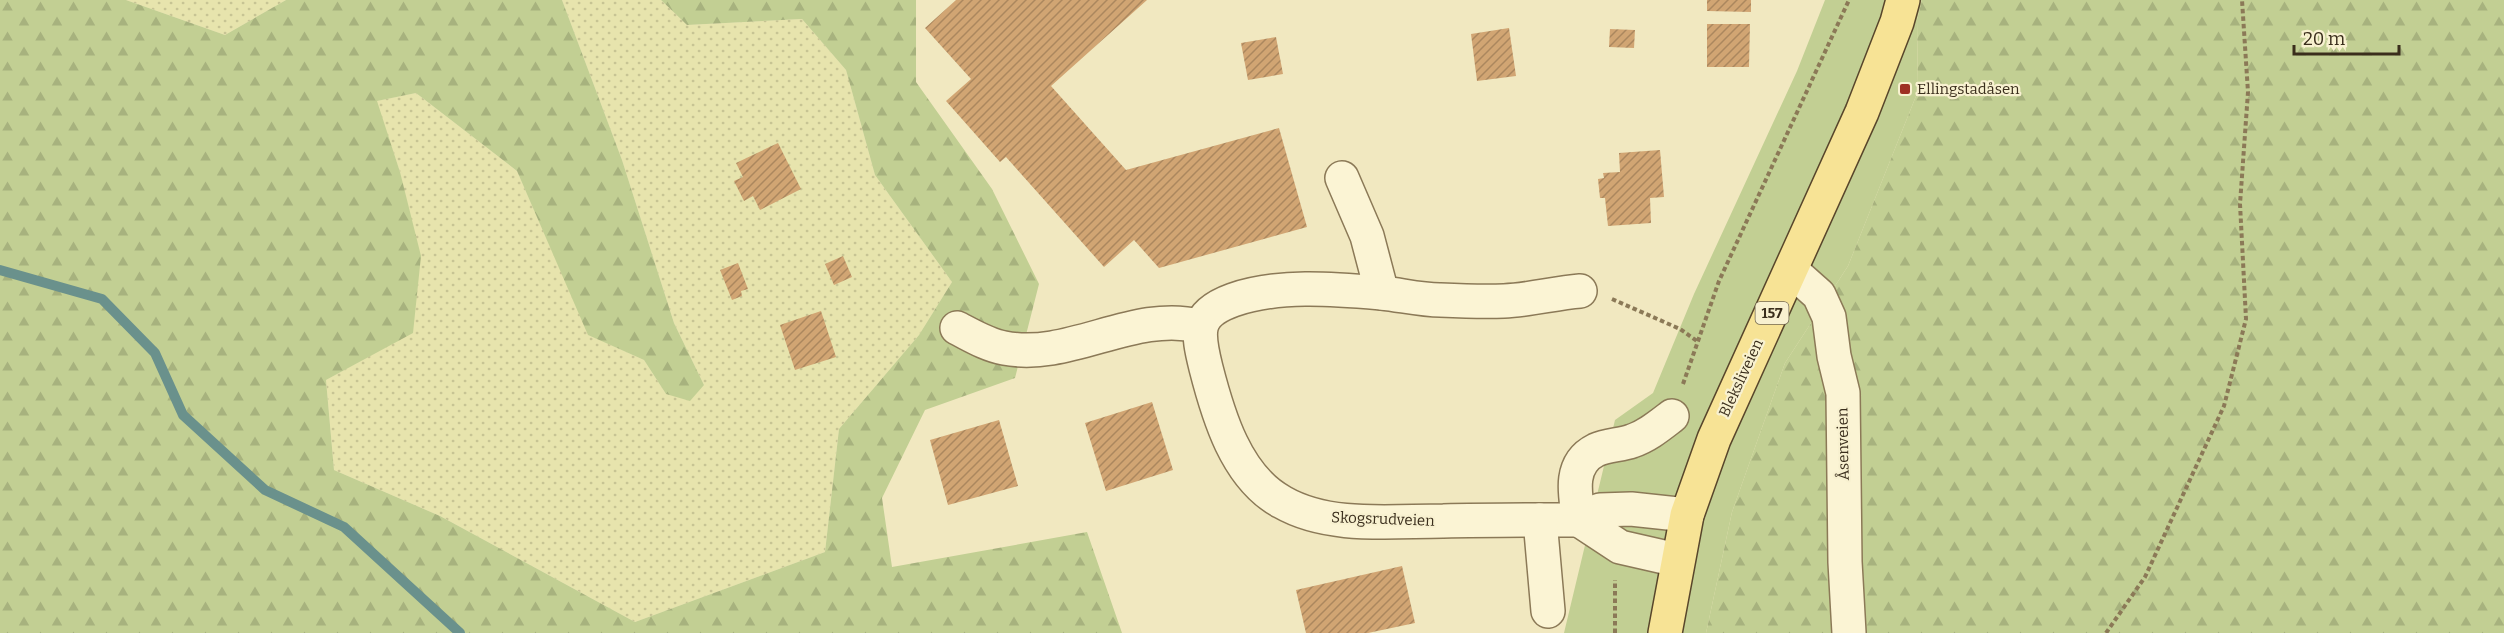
<svg xmlns="http://www.w3.org/2000/svg" width="2504" height="633" font-family="Bitter,serif">
<style>
.farmland{fill:url(#farmland-dots)}
.grass{fill:#c2cf93}
.forest{fill:url(#forest-firs)}
.lines{fill:none;stroke-linecap:round;stroke-linejoin:round}
.stream{stroke:#6a918c;stroke-width:10}
.building{fill:url(#building-hatch)}
.minor-casing{stroke:#8b7957;stroke-width:36}
.major-casing{stroke:#58462b;stroke-width:36}
.path{stroke:#8b7957;stroke-width:4;stroke-dasharray:4.5 3;stroke-linecap:butt}
.minor{stroke:#fbf4d4;stroke-width:33}
.major{stroke:#f7e395;stroke-width:33}
.poi-dot{fill:#9e3023;stroke:#f8f1d0;stroke-width:2}
.labels{text-anchor:middle;stroke-width:4.5;stroke-linejoin:round;paint-order:stroke}
.shield{fill:#f8f1d0;stroke:#736852;stroke-width:1.5}
.shield-label{font-size:14px;font-weight:bold;fill:#3a2e1c}
.poi-label{font-size:15px;fill:#3a2e1c;stroke:#f8f1d0;text-anchor:start}
.street-label{font-size:15px;fill:#3a2e1c;stroke:#f8f1d0}
</style>
<defs>
<pattern id="farmland-dots" width="8" height="8" patternUnits="userSpaceOnUse" patternTransform="scale(1.5)"><rect width="8" height="8" fill="#e7e4ad"/><path d="M2 2h.1M6 6h.1" fill="none" stroke="#c7c494" stroke-width="1.8" stroke-linecap="round"/></pattern>
<pattern id="forest-firs" width="22" height="20" patternUnits="userSpaceOnUse" patternTransform="scale(1.5)"><rect width="22" height="20" fill="#c2cf93"/><path d="M5 1l3.5 6h-7zM16 11l3.5 6h-7z" fill="#a7b27e"/></pattern>
<pattern id="building-hatch" width="6" height="6" patternUnits="userSpaceOnUse" patternTransform="scale(1.5)"><rect width="6" height="6" fill="#d1a573"/><path d="M-1 1l2-2M0 6l6-6M5 7l2-2" fill="none" stroke="#ab875e"/></pattern>
</defs>
<rect width="100%" height="100%" fill="#f1e8c0"/>
<g class="farmland">
<polygon points="126,0 286,0 225,35"/>
<polygon points="562,0 661,0 687,25 802,19 846,70 875,175 952,282 919,335 839,429 825,552 635,622 440,516 334,470 326,380 413,332 400,172 376,101 416,93 517,171 589,335 644,360 666,394 704,385 674,323 622,160"/>
</g>
<polygon class="grass" points="1825,0 1922,0 1917,20 1918,91 1848,266 1785,363 1732,512 1706,633 1564,633 1615,420 1653,393 1694,294 1797,71"/>
<g class="forest">
<polygon points="0,0 126,0 225,35 286,0 562,0 622,160 674,323 704,385 690,401 666,394 644,360 588,335 517,171 416,93 377,101 400,172 421,256 413,333 326,380 334,470 440,516 635,622 825,552 839,429 919,335 952,282 875,175 846,70 802,19 687,25 661,0 916,0 916,82 992,189 1039,284 1015,378 925,410 882,498 892,567 1087,532 1122,633 0,633"/>
<polygon points="1922,0 2504,0 2504,633 1706,633 1732,512 1785,363 1848,266 1918,91 1917,20"/>
</g>
<g class="lines">
<polyline class="stream" points="0,270 102,299 155,353 183,415 265,490 344,527 460,633"/>
</g>
<g class="building">
<polygon points="956,0 1147,0 1051,86 1126,170 1279,128 1307,227 1159,268 1134,240 1104,267 1006,157 1000,162 946,101 971,79 925,28"/>
<polygon points="1707,0 1751,0 1751,12 1707,11"/>
<polygon points="1707,24 1750,24 1749,67 1707,67"/>
<polygon points="1509,28 1516,76 1477,81 1471,34"/>
<polygon points="1610,29 1635,30 1634,48 1609,47"/>
<polygon points="1276,37 1283,74 1248,80 1241,43"/>
<polygon points="778,143 801,189 760,210 753,196 744,201 734,181 743,177 736,163"/>
<polygon points="1660,150 1664,197 1650,198 1651,223 1608,226 1605,198 1600,198 1598,179 1604,178 1603,173 1620,172 1619,153"/>
<polygon points="843,256 852,277 834,285 825,264"/>
<polygon points="738,263 748,289 741,291 742,296 732,300 720,270"/>
<polygon points="821,311 836,357 795,370 780,325"/>
<polygon points="1152,402 1173,470 1106,491 1085,423"/>
<polygon points="999,420 1018,486 948,505 930,440"/>
<polygon points="1402,566 1415,623 1368,633 1306,633 1296,590"/>
</g>
<g class="lines">
<defs>
<g id="minor">
<polyline points="1342,178 1367,236 1382,293"/>
<polyline points="1792,271 1819,295 1829,317 1834,356 1843,393 1845,562 1849,633"/>
<path d="M1580,291C1555,293 1529,300 1504,301C1483,302 1461,301 1440,300C1421,300 1401,295 1382,293C1334,289 1279,284 1233,300C1194,314 1197,332 1206,368C1218,415 1236,477 1282,502C1329,529 1391,521 1443,521C1488,520 1534,520 1579,520L1600,510L1631,509L1687,515"/>
<path d="M957,328C971,335 987,345 1004,348C1070,361 1133,310 1199,326"/>
<polyline points="1540,520 1548,611"/>
<path d="M1579,520C1575,495 1568,464 1596,450C1607,445 1621,445 1632,441C1647,436 1659,426 1672,416"/>
<polyline points="1579,520 1620,547 1677,560"/>
</g>
<polyline id="major" points="1665,633 1687,515 1714,439 1862,112 1897,22 1903,0"/>
</defs>
<use href="#minor" class="minor-casing"/>
<use href="#major" class="major-casing"/>
<g class="path">
<polyline points="1612,299 1680,329 1697,341"/>
<polyline points="1683,384 1719,281 1849,0"/>
<polyline points="1615,633 1615,580"/>
<polyline points="2106,633 2145,577 2224,406 2246,319 2240,204 2248,92 2242,0"/>
</g>
<use href="#minor" class="minor"/>
<use href="#major" class="major"/>
</g>
<rect class="poi-dot" x="1899" y="83" width="12" height="12" rx="3"/>
<g class="labels">
<rect class="shield" x="1755.5" y="302" width="33" height="22" rx="4.5"/>
<g class="shield-label">
<text x="1772" y="318">157</text>
</g>
<g class="poi-label">
<text x="1917" y="94">Ellingstadåsen</text>
</g>
<g class="street-label">
<text transform="translate(1741 378) rotate(-65)" y="5">Bleksliveien</text>
<text transform="translate(1843 444) rotate(-91)" y="5">Åsenveien</text>
<text transform="translate(1383 519) rotate(2)" y="5">Skogsrudveien</text>
</g>
</g>
<path d="M2294 45v9h105v-9" fill="none" stroke="#3a2e1c" stroke-width="3"/>
<text x="2303" y="45" font-size="18" fill="#3a2e1c" stroke="#f8f1d0" stroke-width="4.5" paint-order="stroke">20 m</text>
</svg>
